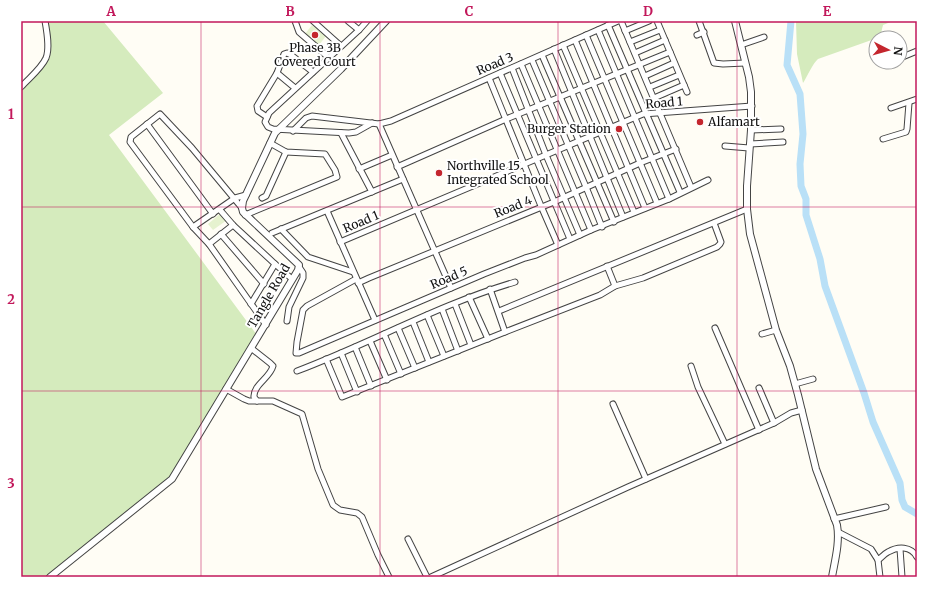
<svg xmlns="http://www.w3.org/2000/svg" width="938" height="598" font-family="Merriweather,serif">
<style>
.green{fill:#d5ebbd}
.pitch{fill:#e6f2cf}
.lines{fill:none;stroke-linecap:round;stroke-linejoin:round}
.river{stroke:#b9e0f7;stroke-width:7}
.minor-casing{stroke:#444;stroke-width:7}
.tertiary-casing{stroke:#444;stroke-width:8}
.minor{stroke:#fff;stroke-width:5}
.tertiary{stroke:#fff;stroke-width:6}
.grid{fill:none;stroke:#c2185b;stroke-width:1;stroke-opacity:0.55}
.poi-dot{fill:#c4262e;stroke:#fff;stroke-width:1.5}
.labels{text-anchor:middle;stroke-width:4;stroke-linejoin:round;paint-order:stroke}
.poi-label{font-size:12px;fill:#111;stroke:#fff;text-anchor:start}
.street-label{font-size:12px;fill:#111;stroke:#fff}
.neatline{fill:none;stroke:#c2185b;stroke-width:1.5}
.grid-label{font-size:13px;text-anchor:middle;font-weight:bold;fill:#c2185b}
</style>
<rect width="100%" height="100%" fill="#fffdf5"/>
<g class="green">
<path d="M48,21H103L163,93L109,135L257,335L171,476L46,577H21V89C29,81 47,66 50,56C53,46 49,31 48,21Z"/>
<path d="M796,21H893L883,25L880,37L818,59C813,63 807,77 803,83L797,54Z"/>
</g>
<g class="pitch">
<polygon points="312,25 326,36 319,45 305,34"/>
<polygon points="221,213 227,220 213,230 208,224"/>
</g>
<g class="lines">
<polyline class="river" points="791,21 787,65 800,94 803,134 800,164 801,186 806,199 806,215 820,259 825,286 864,393 873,422 900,483 902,500 905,507 917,514"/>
<defs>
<g id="minor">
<polyline points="295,21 299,32 328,57"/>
<polyline points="313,21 341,46"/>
<polyline points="348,21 359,30"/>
<polyline points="367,21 359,30 269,113 265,122 268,127 273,129 349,133 356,132 372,123"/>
<polyline points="621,21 691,187"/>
<polyline points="657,21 687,92"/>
<polyline points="699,21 714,63 723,64 745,63"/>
<polyline points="608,25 680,192"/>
<polyline points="598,30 669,199"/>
<polyline points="625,31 649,21"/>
<polyline points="586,35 657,203"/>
<polyline points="697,35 704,32"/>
<polyline points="575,40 645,208"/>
<polyline points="630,42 660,30"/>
<polyline points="563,45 634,212"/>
<polyline points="741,45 764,37"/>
<polyline points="554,49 623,217"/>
<polyline points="635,53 665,40"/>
<polyline points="542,55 614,222"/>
<polyline points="900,58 917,51"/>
<polyline points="532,60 586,187 602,227"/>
<polyline points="890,62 891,62"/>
<polyline points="521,64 591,230"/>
<polyline points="512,68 546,155 580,235"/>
<polyline points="277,73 295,88"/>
<polyline points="500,73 570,239"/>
<polyline points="645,76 674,63"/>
<polyline points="489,78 541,206 558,245"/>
<path d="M21,87C29,78 41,69 46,58C50,48 47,32 45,21"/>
<polyline points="650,87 679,75"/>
<polyline points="654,98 684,85"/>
<polyline points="891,108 917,99"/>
<polyline points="267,117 258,111 257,106 277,73 284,54 287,53 291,55 313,72"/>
<polyline points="147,124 213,214"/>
<polyline points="379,124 451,288"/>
<polyline points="751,130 781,129"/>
<polyline points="293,131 306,118 312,116 379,124 391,121 618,21"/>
<polyline points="341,133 372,192"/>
<polyline points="883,139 906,132 907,129 909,103"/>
<polyline points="750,144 783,142"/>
<polyline points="725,146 749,148"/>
<polyline points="397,167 506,119 670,52"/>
<polyline points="359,169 392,155"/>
<polyline points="262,198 266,196 286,152"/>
<polyline points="242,208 192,148 160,114 131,137 130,142 193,227 209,244 266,325"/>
<polyline points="220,210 233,225 275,264 251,304"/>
<polyline points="327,211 375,320"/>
<polyline points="245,215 337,177 335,170 325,154 286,152 270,143"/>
<polyline points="193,227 235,198 246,195"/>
<polyline points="281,229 308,257 353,272"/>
<polyline points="272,233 403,179"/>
<polyline points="221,234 264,284"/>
<polyline points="340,242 643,114 752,106"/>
<polyline points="209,244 233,225"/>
<polyline points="275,264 292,279"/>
<polyline points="607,266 615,286"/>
<polyline points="356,279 307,306 303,310 297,342 296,353 299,353 484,274 525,258 536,255 591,230 669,199 708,180"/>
<polyline points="358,283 369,278 554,202 640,163 676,149"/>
<polyline points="490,289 505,332"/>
<polyline points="469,297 488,339"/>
<polyline points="455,304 471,345"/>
<polyline points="442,309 458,351"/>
<polyline points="499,311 747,209"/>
<polyline points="427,315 444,356"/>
<polyline points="287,321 289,307 303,278 303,273 299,267"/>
<polyline points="413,322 429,362"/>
<polyline points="398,328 415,368"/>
<polyline points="715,328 759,430"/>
<polyline points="384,334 401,374"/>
<polyline points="762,334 776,330"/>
<polyline points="370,341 387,380"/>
<polyline points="355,347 371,386"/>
<path d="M251,348L270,363L273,366C270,378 253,385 254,397L257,401"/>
<polyline points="341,353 357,392"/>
<polyline points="326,359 342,397 505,332 600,295 615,286 643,278 717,247 720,244 721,242 714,223"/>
<polyline points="691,366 698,387 725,444"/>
<path d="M297,371C371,343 440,304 515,282"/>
<polyline points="795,384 813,379"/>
<polyline points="759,388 774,423"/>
<polyline points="226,389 244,399 249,401 273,401 302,414 318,469 333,505 340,510 357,513 362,517 378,555 389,577"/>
<polyline points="613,404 646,479"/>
<polyline points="834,519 886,507"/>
<path d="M838,532L871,549L878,560C881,558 884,554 888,552C898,546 911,546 917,557"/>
<polyline points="408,539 427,577"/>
<polyline points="900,549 902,577"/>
<polyline points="878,560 880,577"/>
<polyline points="431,577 628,487 774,423 791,413 802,410"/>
</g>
<g id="tertiary">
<path d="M735,21L749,77L751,92V130L747,186V209L750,234L776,330L790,366L798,395L816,469L837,525C840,542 835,560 832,577"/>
<polyline points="50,577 172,479 298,270 299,265 243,212 242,208 243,201 275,133 341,69 386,21"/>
</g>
</defs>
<use href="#minor" class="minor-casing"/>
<use href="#tertiary" class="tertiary-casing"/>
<use href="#minor" class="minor"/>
<use href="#tertiary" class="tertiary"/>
</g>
<path class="grid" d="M201,21V577M380,21V577M558,21V577M737,21V577M21,207H917M21,391H917"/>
<g class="poi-dot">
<circle cx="315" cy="35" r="4"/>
<circle cx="700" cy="122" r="4"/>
<circle cx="619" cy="129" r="4"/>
<circle cx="439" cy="173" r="4"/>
</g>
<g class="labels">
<g class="poi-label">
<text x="315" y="52" text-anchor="middle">Phase 3B<tspan x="315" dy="14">Covered Court</tspan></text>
<text x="708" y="126">Alfamart</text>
<text x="611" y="133" text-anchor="end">Burger Station</text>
<text x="447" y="170">Northville 15<tspan x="447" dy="14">Integrated School</tspan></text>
</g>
<g class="street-label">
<text transform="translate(495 64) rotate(-23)" y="4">Road 3</text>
<text transform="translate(664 103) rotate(-5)" y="4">Road 1</text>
<text transform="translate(513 207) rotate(-22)" y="4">Road 4</text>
<text transform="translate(361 222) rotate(-23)" y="4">Road 1</text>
<text transform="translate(449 278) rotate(-23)" y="4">Road 5</text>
<text transform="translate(269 296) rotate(-60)" y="4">Tangle Road</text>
</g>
</g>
<rect width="938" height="598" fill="none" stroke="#ffffff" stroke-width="44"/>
<g transform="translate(888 50) rotate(96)"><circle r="19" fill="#ffffff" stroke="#a0a0a0"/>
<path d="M0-3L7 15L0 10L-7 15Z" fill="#c4262e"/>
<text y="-6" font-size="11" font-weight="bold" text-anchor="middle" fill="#111111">N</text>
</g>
<rect x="22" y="22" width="894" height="554" class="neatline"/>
<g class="grid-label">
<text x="111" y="16">A</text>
<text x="290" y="16">B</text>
<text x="469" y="16">C</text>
<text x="648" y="16">D</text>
<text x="827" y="16">E</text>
<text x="11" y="119">1</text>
<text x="11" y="304">2</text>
<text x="11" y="488">3</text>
</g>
</svg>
